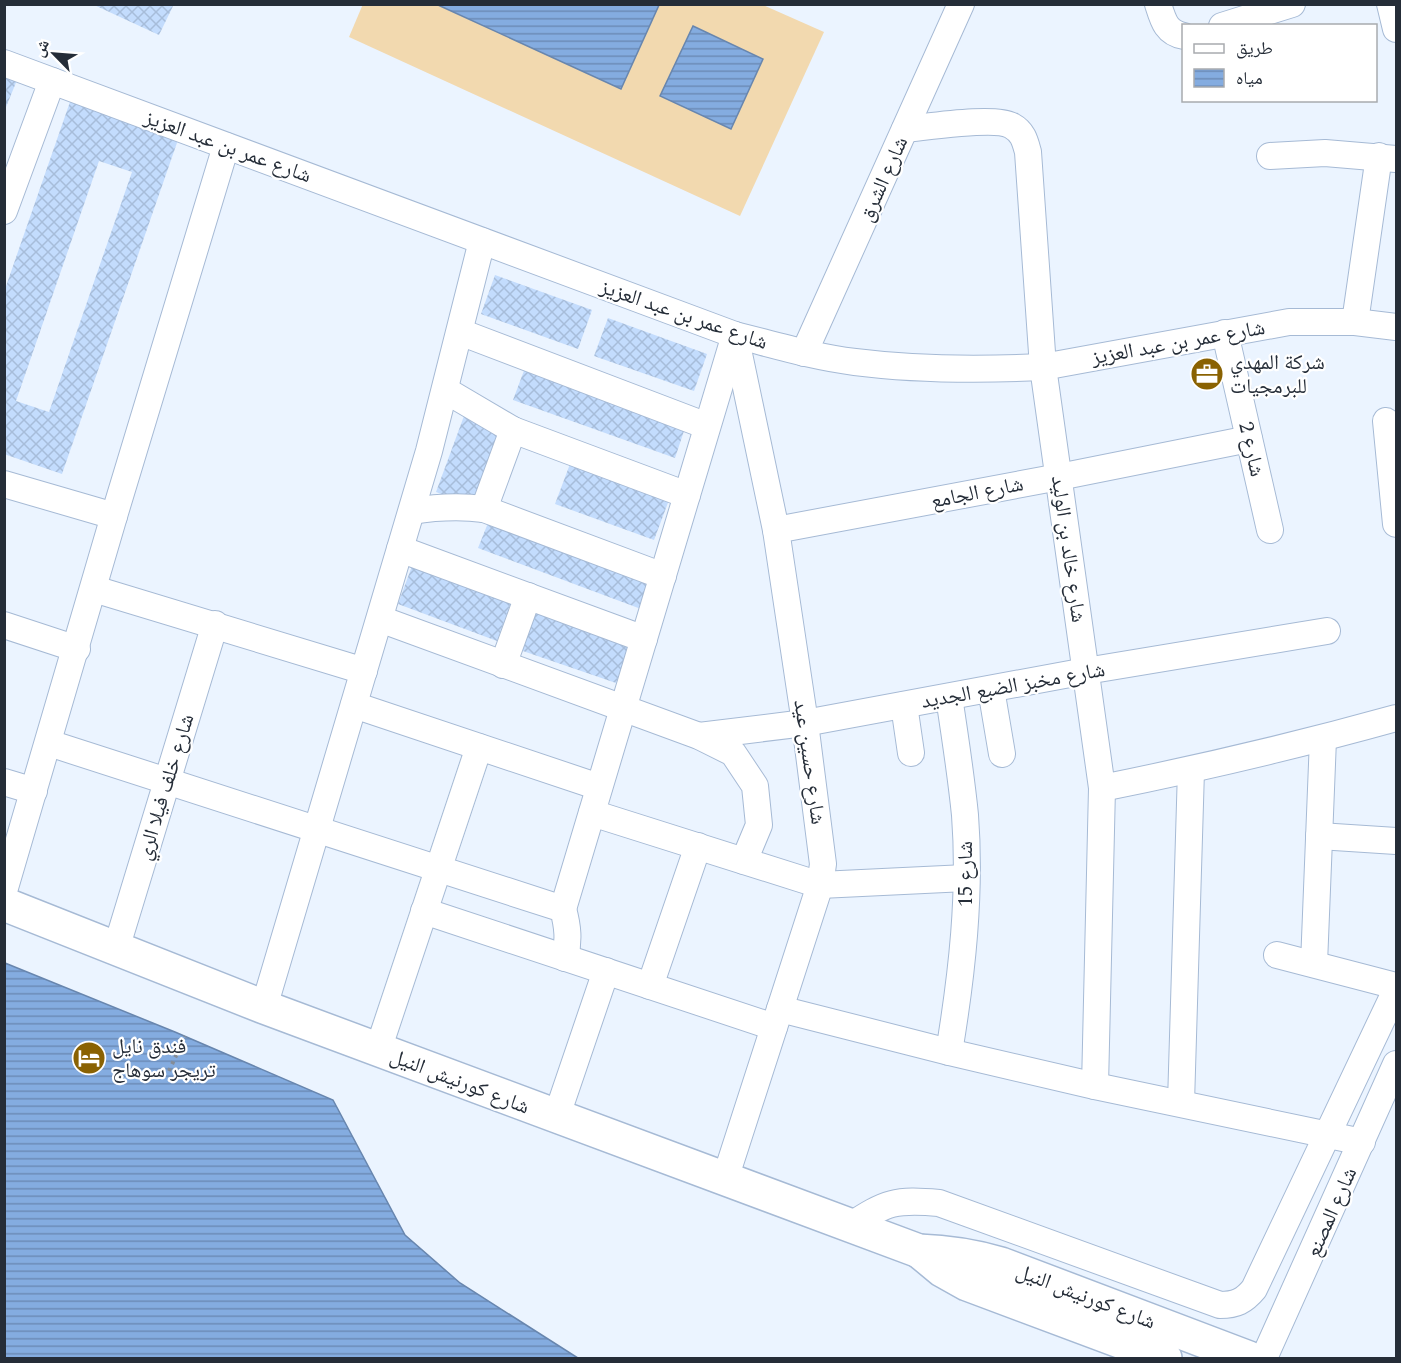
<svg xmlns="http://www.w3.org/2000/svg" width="1401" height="1363" font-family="Spectral,'Noto Naskh Arabic',serif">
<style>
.grass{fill:#f2d9af}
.water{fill:url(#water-rules);stroke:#6886ae;stroke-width:1.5}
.building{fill:url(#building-cross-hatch);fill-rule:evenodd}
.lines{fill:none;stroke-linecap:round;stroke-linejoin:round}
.minor-casing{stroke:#a6bad5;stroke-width:28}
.secondary-casing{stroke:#a6bad5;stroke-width:36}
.path{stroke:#848c97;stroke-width:4;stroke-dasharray:3 4.5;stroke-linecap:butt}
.minor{stroke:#fff;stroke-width:26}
.secondary{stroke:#fff;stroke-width:33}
.labels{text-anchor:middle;stroke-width:4.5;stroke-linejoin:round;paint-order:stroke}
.street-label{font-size:21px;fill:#252d38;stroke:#fff}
.poi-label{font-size:21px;fill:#252d38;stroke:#fff;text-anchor:start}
</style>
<defs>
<pattern id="water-rules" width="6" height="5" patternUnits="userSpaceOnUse" patternTransform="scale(1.5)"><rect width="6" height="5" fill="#84ace0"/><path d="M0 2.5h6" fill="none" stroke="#6c8cb7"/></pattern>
<pattern id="building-cross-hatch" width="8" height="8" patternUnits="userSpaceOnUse" patternTransform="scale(1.5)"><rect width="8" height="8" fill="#c3dcfd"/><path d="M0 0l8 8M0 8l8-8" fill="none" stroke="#a7bdda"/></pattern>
</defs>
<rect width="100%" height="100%" fill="#ebf4ff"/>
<polygon class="grass" points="363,4 763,5 824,32 740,216 349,37"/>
<g class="water">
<polygon points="438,5 659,4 659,5 621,89"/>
<polygon points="693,26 763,59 731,129 660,96"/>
<polygon points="5,963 175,1032 333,1100 405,1235 460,1283 578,1358 5,1358"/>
</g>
<g class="building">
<polygon points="92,4 174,4 159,35"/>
<polygon points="4,76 17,80 4,112"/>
<path d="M71,99L179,137L62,474L4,454V292ZM99,161L132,172L49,412L16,401Z"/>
<polygon points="495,275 592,310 578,349 481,314"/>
<polygon points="608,318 707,354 694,391 594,356"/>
<polygon points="525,368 686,425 675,458 513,400"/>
<polygon points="464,416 500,428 471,505 436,492"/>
<polygon points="570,464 669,500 654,540 555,504"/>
<polygon points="490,518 653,579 641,609 478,548"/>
<polygon points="412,566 511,602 497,641 398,604"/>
<polygon points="534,611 630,645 616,683 520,650"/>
</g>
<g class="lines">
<defs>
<g id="minor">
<path d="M1158,4C1163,20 1166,33 1184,36"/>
<polyline points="1390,4 1396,29"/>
<polyline points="1222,26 1292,4"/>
<path d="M4,63L735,335C775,345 814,357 855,362C918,370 980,370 1043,367L1289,322H1355L1396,327"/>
<path d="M905,129C927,127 996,116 1012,126C1023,132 1025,141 1028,152L1043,367L1102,788L1095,1086"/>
<polyline points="1270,156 1325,153 1396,159"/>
<polyline points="4,211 52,81"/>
<polyline points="1355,322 1379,156"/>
<polyline points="460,332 707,426"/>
<polyline points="1225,333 1270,530"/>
<polyline points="804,353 961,4"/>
<polyline points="445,390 513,430 687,495"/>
<polyline points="1386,421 1396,524"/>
<polyline points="4,484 114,516"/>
<polyline points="484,509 513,430"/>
<path d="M412,511C437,507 459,506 484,509L663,576"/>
<polyline points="776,530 1059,477 1249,439"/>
<polyline points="400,549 644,639"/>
<polyline points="94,589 364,671"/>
<polyline points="380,619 699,736 733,753 755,786 759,825 744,861"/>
<polyline points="4,625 77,649"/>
<polyline points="503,665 528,596"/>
<polyline points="991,689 1002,754"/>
<path d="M949,697C955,736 961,775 965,815C971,894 962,974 949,1052"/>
<polyline points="354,705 599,787"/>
<polyline points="904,705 911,753"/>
<polyline points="699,736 805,723 1086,671 1327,631"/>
<path d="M49,743L563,909C568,927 569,940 565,958"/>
<polyline points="4,782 34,791"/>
<path d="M1102,788C1201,768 1299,745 1396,718"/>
<polyline points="592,813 820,885 966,878"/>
<polyline points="1319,836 1396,841"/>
<polyline points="4,891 114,516 226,146"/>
<polyline points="563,909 734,338"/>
<polyline points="424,911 774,1027"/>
<polyline points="116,949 215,624"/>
<polyline points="1277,955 1396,986"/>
<polyline points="1314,964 1323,739"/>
<polyline points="650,986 698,846"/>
<polyline points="264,1007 429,451 482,241"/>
<polyline points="780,1009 949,1052 1095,1086 1362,1142"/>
<polyline points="378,1050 479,747"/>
<polyline points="1181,1103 1191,770"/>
<polyline points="556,1118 606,971"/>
<polyline points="725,1179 820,885 823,864 805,723 776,530 735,335"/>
<path d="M850,1226C886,1202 896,1199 939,1203L1220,1305C1236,1305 1244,1301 1254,1289L1396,990"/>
<polyline points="1264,1358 1396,1064"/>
</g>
<g id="secondary">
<path d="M4,904L264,1007L919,1251C948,1252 974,1256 1001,1264L1249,1358"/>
<polyline points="919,1251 942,1270 967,1284 1165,1358"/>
</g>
</defs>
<use href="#minor" class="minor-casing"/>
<use href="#secondary" class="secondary-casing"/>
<polyline class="path" points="169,1071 185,1036"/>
<use href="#minor" class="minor"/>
<use href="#secondary" class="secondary"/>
</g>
<defs>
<symbol id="office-disc" viewBox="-11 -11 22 22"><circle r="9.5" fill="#8a6202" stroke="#fff"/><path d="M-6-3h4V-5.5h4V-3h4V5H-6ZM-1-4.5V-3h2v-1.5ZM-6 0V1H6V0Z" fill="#fff"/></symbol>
<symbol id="hotel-disc" viewBox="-11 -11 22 22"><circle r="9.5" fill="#8a6202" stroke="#fff"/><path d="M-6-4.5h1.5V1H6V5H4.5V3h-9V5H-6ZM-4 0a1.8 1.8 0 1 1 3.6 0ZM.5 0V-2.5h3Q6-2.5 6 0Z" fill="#fff"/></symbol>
</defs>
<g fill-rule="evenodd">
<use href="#office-disc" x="1188" y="355" width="38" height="38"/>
<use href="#hotel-disc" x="70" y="1039" width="38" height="38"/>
</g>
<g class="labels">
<g class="street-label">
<text transform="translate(228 146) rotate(20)" y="7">شارع عمر بن عبد العزيز</text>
<text transform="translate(883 179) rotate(-66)" y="7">شارع الشرق</text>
<text transform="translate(684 314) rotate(19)" y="7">شارع عمر بن عبد العزيز</text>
<text transform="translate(1178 342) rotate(-10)" y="7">شارع عمر بن عبد العزيز</text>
<text transform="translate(1252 449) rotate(77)" y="7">شارع 2</text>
<text transform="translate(977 492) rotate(-11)" y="7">شارع الجامع</text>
<text transform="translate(1069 549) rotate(82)" y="7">شارع خالد بن الوليد</text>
<text transform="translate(1013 685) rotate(-10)" y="7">شارع مخبز الضبع الجديد</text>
<text transform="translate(810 762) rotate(82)" y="7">شارع حسين عيد</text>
<text transform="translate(165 787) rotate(-73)" y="7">شارع خلف فيلا الري</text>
<text transform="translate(965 874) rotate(-90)" y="7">شارع 15</text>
<text transform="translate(460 1081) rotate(21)" y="7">شارع كورنيش النيل</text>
<text transform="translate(1331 1212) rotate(-66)" y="7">شارع المصنع</text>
<text transform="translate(1086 1296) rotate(21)" y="7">شارع كورنيش النيل</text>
</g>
<g class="poi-label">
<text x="1230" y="369">شركة المهدي<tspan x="1230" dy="24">للبرمجيات</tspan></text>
<text x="112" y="1053">فندق نايل<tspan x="112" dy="24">تريجر سوهاج</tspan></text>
</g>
</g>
<rect width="1401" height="1363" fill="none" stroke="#252d38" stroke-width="12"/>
<rect x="1182" y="24" width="195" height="78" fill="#ffffff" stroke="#a8abaf" stroke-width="1.5"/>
<rect x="1194" y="44" width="30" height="9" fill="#ffffff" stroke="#a8abaf" stroke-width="1.5"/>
<text x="1236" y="54" font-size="18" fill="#252d38">طريق</text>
<rect x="1194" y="69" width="30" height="18" fill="url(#water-rules)" stroke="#a8abaf" stroke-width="1.5"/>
<text x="1236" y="84" font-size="18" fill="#252d38">مياه</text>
<g transform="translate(54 54) rotate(295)" stroke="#ffffff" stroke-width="4.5" paint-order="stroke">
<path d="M0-4.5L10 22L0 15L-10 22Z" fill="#252d38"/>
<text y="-9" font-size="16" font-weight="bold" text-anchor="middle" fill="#252d38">ش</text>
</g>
</svg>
